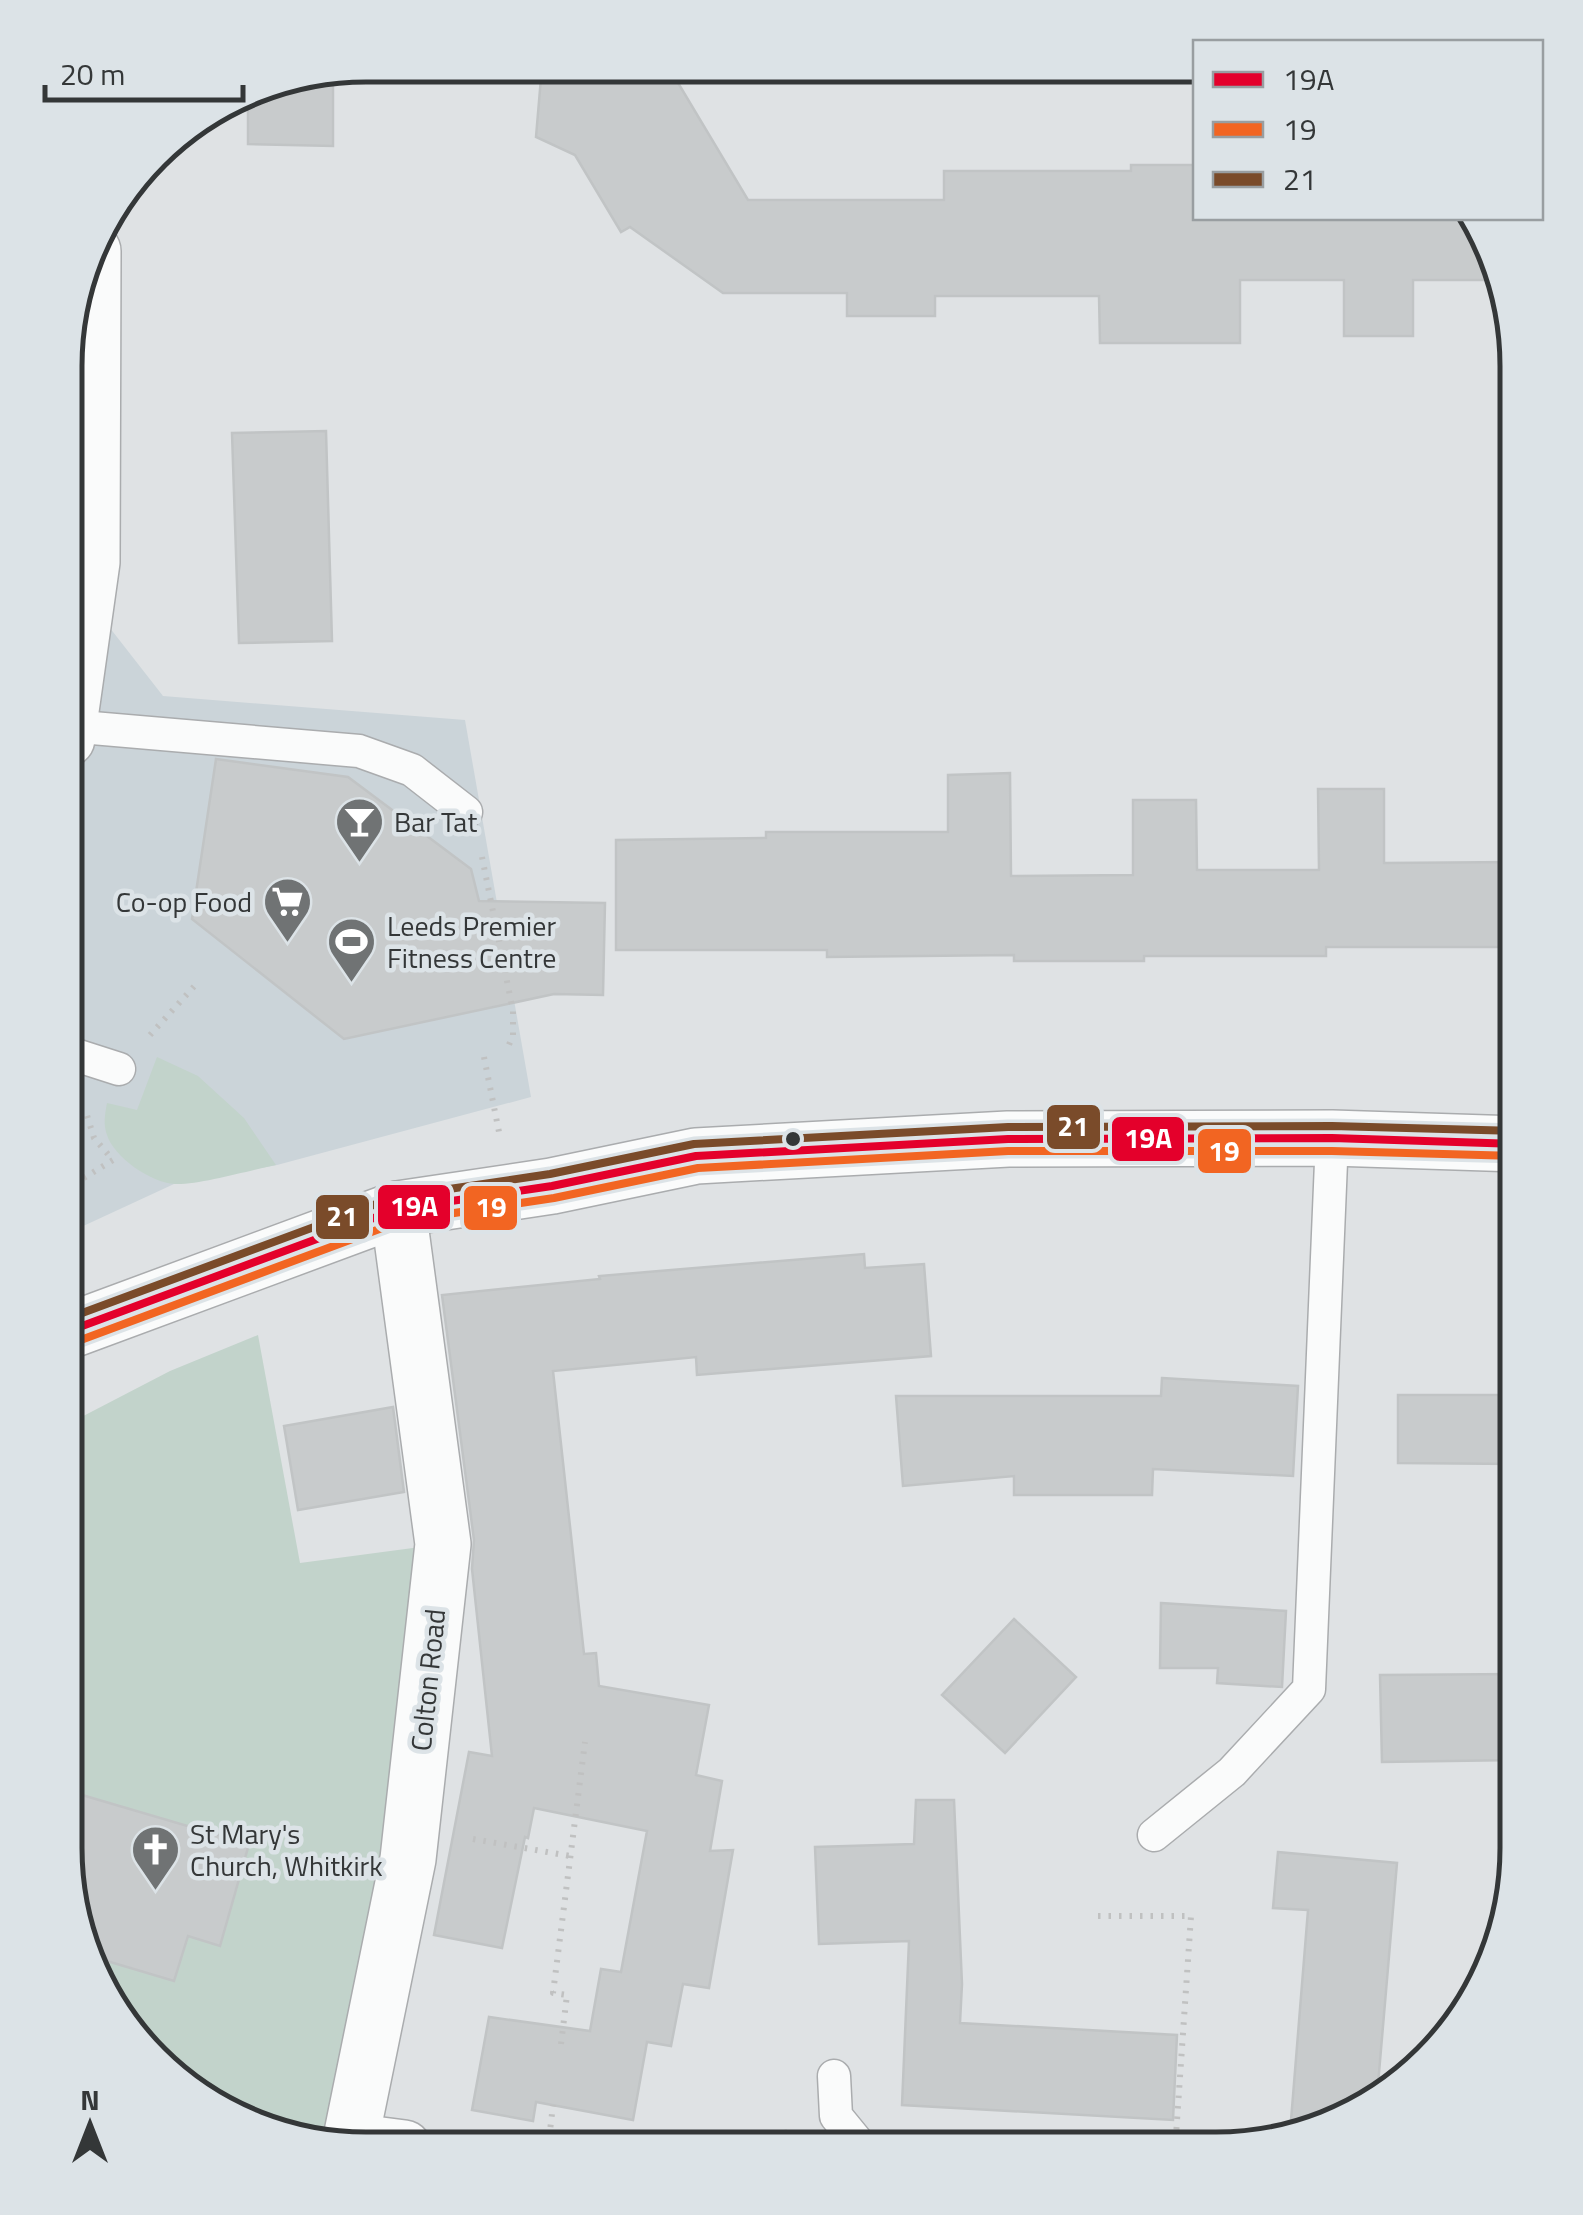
<svg xmlns="http://www.w3.org/2000/svg" width="1583" height="2215" font-family="'Titillium Web',sans-serif">
<style>
.built{fill:#cbd4d9}
.green{fill:#c2d3cb}
.building{fill:#c8cbcc;stroke:#c1c4c5;stroke-width:2.5}
.lines{fill:none;stroke-linecap:round;stroke-linejoin:round}
.lane-casing{stroke:#aaacae;stroke-width:35}
.street-casing{stroke:#aaacae;stroke-width:58}
.secondary-casing{stroke:#aaacae;stroke-width:58}
.path{stroke:#c0c1c1;stroke-width:6;stroke-dasharray:2.5 8;stroke-linecap:butt}
.lane{stroke:#fafbfb;stroke-width:32}
.street{stroke:#fafbfb;stroke-width:55}
.secondary{stroke:#fafbfb;stroke-width:55}
.bus-1-casing{stroke:#dce3e7;stroke-width:15}
.bus-2-casing{stroke:#dce3e7;stroke-width:15}
.bus-3-casing{stroke:#dce3e7;stroke-width:15}
.bus-1{stroke:#e4002b;stroke-width:8}
.bus-2{stroke:#f26522;stroke-width:8}
.bus-3{stroke:#7a4b2a;stroke-width:8}
.bus-dot{fill:#343738;stroke:#dce3e7;stroke-width:4}
.labels{text-anchor:middle;stroke-width:9;stroke-linejoin:round;paint-order:stroke}
.poi-label{font-size:28px;fill:#343738;stroke:#dce3e7;text-anchor:start}
.street-label{font-size:28px;fill:#343738;stroke:#dce3e7}
.rim{fill:none;stroke:#343738;stroke-width:5}
.line-badge{stroke:#dce3e7;stroke-width:4}
.badge-label{font-size:28px;text-anchor:middle;font-weight:bold;fill:#fff}
</style>
<rect width="100%" height="100%" fill="#dfe2e4"/>
<polygon class="built" points="67,573 163,696 465,720 531,1097 277,1165 174,1184 66,1234"/>
<g class="green">
<path d="M157,1057L198,1076L244,1118L276,1165C250,1170 199,1185 175,1184C151,1183 114,1157 107,1135C103,1124 105,1114 107,1103L137,1110Z"/>
<polygon points="258,1335 300,1563 443,1544 327,2147 183,2088 96,1982 90,1956 174,1981 188,1936 220,1945 249,1844 65,1790 66,1425 170,1371"/>
</g>
<g class="building">
<polygon points="542,66 668,66 748,200 944,200 944,171 1131,171 1131,165 1196,165 1196,218 1474,218 1487,233 1498,280 1413,280 1413,336 1344,336 1344,280 1240,280 1240,343 1100,343 1099,296 935,296 935,316 847,316 847,293 723,293 630,227 621,232 575,155 536,137"/>
<polygon points="333,70 333,146 248,144 248,93 269,81"/>
<polygon points="326,431 332,641 239,643 232,433"/>
<polygon points="216,759 348,777 471,869 479,901 605,903 603,995 554,994 344,1039 192,919"/>
<polygon points="1010,773 1011,876 1133,875 1133,800 1196,800 1197,870 1319,870 1318,789 1384,789 1384,863 1514,862 1514,947 1326,947 1326,956 1144,956 1144,961 1014,961 1014,955 827,957 827,950 616,950 616,840 766,838 766,832 948,832 948,775"/>
<polygon points="864,1254 865,1268 924,1264 931,1356 697,1375 696,1357 553,1371 584,1654 596,1653 599,1686 709,1705 696,1775 722,1781 710,1851 733,1850 709,1988 683,1984 671,2046 647,2042 633,2120 536,2102 533,2121 472,2110 489,2017 590,2031 601,1969 621,1972 647,1831 534,1808 528,1838 525,1837 502,1948 434,1935 469,1752 492,1756 472,1569 474,1540 442,1295 600,1279 599,1276"/>
<polygon points="1162,1378 1298,1386 1293,1476 1153,1469 1152,1495 1014,1495 1014,1476 903,1486 896,1396 1161,1396"/>
<polygon points="1398,1395 1515,1395 1515,1464 1398,1463"/>
<polygon points="393,1407 404,1492 298,1510 284,1426"/>
<polygon points="1161,1603 1286,1611 1282,1687 1217,1683 1218,1668 1160,1668"/>
<polygon points="1014,1619 1076,1677 1005,1753 942,1695"/>
<polygon points="1517,1674 1517,1760 1382,1762 1380,1675"/>
<polygon points="65,1790 249,1844 220,1946 188,1936 174,1981 90,1956 65,1849"/>
<polygon points="916,1800 954,1800 962,1984 960,2023 1177,2035 1173,2120 902,2105 909,1941 819,1944 815,1847 914,1844"/>
<polygon points="1278,1852 1397,1863 1377,2096 1350,2119 1290,2133 1308,1910 1273,1908"/>
</g>
<g class="lines">
<defs>
<g id="lane">
<polyline points="69,726 359,751 412,770 466,812"/>
<polyline points="66,1052 119,1069"/>
<polyline points="1154,1835 1232,1772 1309,1689 1332,1138"/>
<polyline points="834,2076 836,2116 863,2149"/>
</g>
<polyline id="street" points="350,2141 404,2148"/>
<g id="secondary">
<polyline points="67,739 92,562 93,251"/>
<polyline points="66,1332 398,1209 552,1186 696,1156 1008,1139 1332,1138 1518,1144"/>
<polyline points="349,2148 408,1859 443,1544 398,1209"/>
</g>
</defs>
<use href="#lane" class="lane-casing"/>
<use href="#street" class="street-casing"/>
<use href="#secondary" class="secondary-casing"/>
<g class="path">
<polyline points="482,857 513,1011 513,1035 506,1052"/>
<polyline points="150,1035 199,981"/>
<polyline points="484,1057 499,1132"/>
<polyline points="66,1189 113,1160 94,1138 86,1112"/>
<polyline points="473,1839 570,1856"/>
<polyline points="1098,1916 1191,1916 1175,2150"/>
<polyline points="561,2044 567,1995 553,1993 585,1742"/>
<polyline points="548,2148 553,2105"/>
<path d="M697,2149V2144C726,2126 760,2141 792,2131"/>
</g>
<use href="#lane" class="lane"/>
<use href="#street" class="street"/>
<use href="#secondary" class="secondary"/>
<defs>
<polyline id="bus-1" points="66,1332 398,1209 552,1186 696,1156 1008,1139 1332,1138 1518,1144"/>
<polyline id="bus-2" points="70,1344 401,1221 554,1198 698,1168 1008,1151 1332,1151 1518,1156"/>
<polyline id="bus-3" points="66,1319 395,1197 550,1174 694,1144 1008,1127 1332,1126 1518,1131"/>
</defs>
<use href="#bus-1" class="bus-1-casing"/>
<use href="#bus-2" class="bus-2-casing"/>
<use href="#bus-3" class="bus-3-casing"/>
<use href="#bus-1" class="bus-1"/>
<use href="#bus-2" class="bus-2"/>
<use href="#bus-3" class="bus-3"/>
</g>
<defs>
<symbol id="bar-pin" viewBox="-11 -11 22 30"><path d="M0 17L-7.5 6A9.5 9.5 0 1 1 7.5 6Z" fill="#707374" stroke="#dce3e7"/><path d="M-6-5H6L.8 .8V4.5H3.5V6h-7V4.5H-.8V.8Z" fill="#fff"/></symbol>
<symbol id="supermarket-pin" viewBox="-11 -11 22 30"><path d="M0 17L-7.5 6A9.5 9.5 0 1 1 7.5 6Z" fill="#707374" stroke="#dce3e7"/><path d="M-6-5.5h2.5l.6 2H6L4.5 2H-2.5L-4.4-4H-6ZM-1.5 3.2a1.3 1.3 0 1 0 .1 0ZM3 3.2a1.3 1.3 0 1 0 .1 0Z" fill="#fff"/></symbol>
<symbol id="stadium-pin" viewBox="-11 -11 22 30"><path d="M0 17L-7.5 6A9.5 9.5 0 1 1 7.5 6Z" fill="#707374" stroke="#dce3e7"/><path d="M0-5a6.5 5 0 1 0 0 10a6.5 5 0 1 0 0-10ZM-3.5-1.8h7v3.6h-7Z" fill="#fff"/></symbol>
<symbol id="church-pin" viewBox="-11 -11 22 30"><path d="M0 17L-7.5 6A9.5 9.5 0 1 1 7.5 6Z" fill="#707374" stroke="#dce3e7"/><path d="M-1.2-6h2.4v3.5h3.3v2.4h-3.3V6h-2.4V-.1h-3.3v-2.4h3.3Z" fill="#fff"/></symbol>
</defs>
<g fill-rule="evenodd">
<use href="#bar-pin" x="332" y="794" width="55" height="75"/>
<use href="#supermarket-pin" x="260" y="874" width="55" height="75"/>
<use href="#stadium-pin" x="324" y="914" width="55" height="75"/>
<use href="#church-pin" x="128" y="1822" width="55" height="75"/>
</g>
<circle class="bus-dot" cx="793" cy="1139" r="9"/>
<g class="labels">
<g class="poi-label">
<text x="394" y="832">Bar Tat</text>
<text x="252" y="912" text-anchor="end">Co-op Food</text>
<text x="387" y="936">Leeds Premier<tspan x="387" dy="32">Fitness Centre</tspan></text>
<text x="190" y="1844">St Mary's<tspan x="190" dy="32">Church, Whitkirk</tspan></text>
</g>
<g class="street-label">
<text transform="translate(428 1680) rotate(-84)" y="10">Colton Road</text>
</g>
</g>
<path d="M0 0H1583V2215H0ZM366 82H1216A284 284 0 0 1 1500 366V1848A284 284 0 0 1 1216 2132H366A284 284 0 0 1 82 1848V366A284 284 0 0 1 366 82Z" fill="#dce3e7" fill-rule="evenodd"/>
<path class="rim" d="M366 82H1216A284 284 0 0 1 1500 366V1848A284 284 0 0 1 1216 2132H366A284 284 0 0 1 82 1848V366A284 284 0 0 1 366 82Z"/>
<g class="line-badge">
<rect x="1045" y="1103" width="57" height="48" rx="10" fill="#7a4b2a"/>
<rect x="1110" y="1115" width="76" height="48" rx="10" fill="#e4002b"/>
<rect x="1196" y="1127" width="57" height="48" rx="10" fill="#f26522"/>
<rect x="376" y="1183" width="76" height="48" rx="10" fill="#e4002b"/>
<rect x="462" y="1184" width="57" height="48" rx="10" fill="#f26522"/>
<rect x="314" y="1193" width="57" height="48" rx="10" fill="#7a4b2a"/>
</g>
<g class="badge-label">
<text x="1073" y="1136">21</text>
<text x="1148" y="1148">19A</text>
<text x="1224" y="1161">19</text>
<text x="414" y="1216">19A</text>
<text x="491" y="1217">19</text>
<text x="342" y="1226">21</text>
</g>
<rect x="1193" y="40" width="350" height="180" fill="#dce3e7" stroke="#999ea1" stroke-width="2.5"/>
<rect x="1213" y="72" width="50" height="15" fill="#e4002b" stroke="#999ea1" stroke-width="2.5"/>
<text x="1283" y="90" font-size="30" fill="#343738">19A</text>
<rect x="1213" y="122" width="50" height="15" fill="#f26522" stroke="#999ea1" stroke-width="2.5"/>
<text x="1283" y="140" font-size="30" fill="#343738">19</text>
<rect x="1213" y="172" width="50" height="15" fill="#7a4b2a" stroke="#999ea1" stroke-width="2.5"/>
<text x="1283" y="190" font-size="30" fill="#343738">21</text>
<g transform="translate(90 2125)" stroke="#dce3e7" stroke-width="8" paint-order="stroke">
<path d="M0-8L18 38L0 25L-18 38Z" fill="#343738"/>
<text y="-15" font-size="28" font-weight="bold" text-anchor="middle" fill="#343738">N</text>
</g>
<path d="M45 85v15h198v-15" fill="none" stroke="#343738" stroke-width="5"/>
<text x="60" y="85" font-size="30" fill="#343738" stroke="#dce3e7" stroke-width="8" paint-order="stroke">20 m</text>
</svg>
